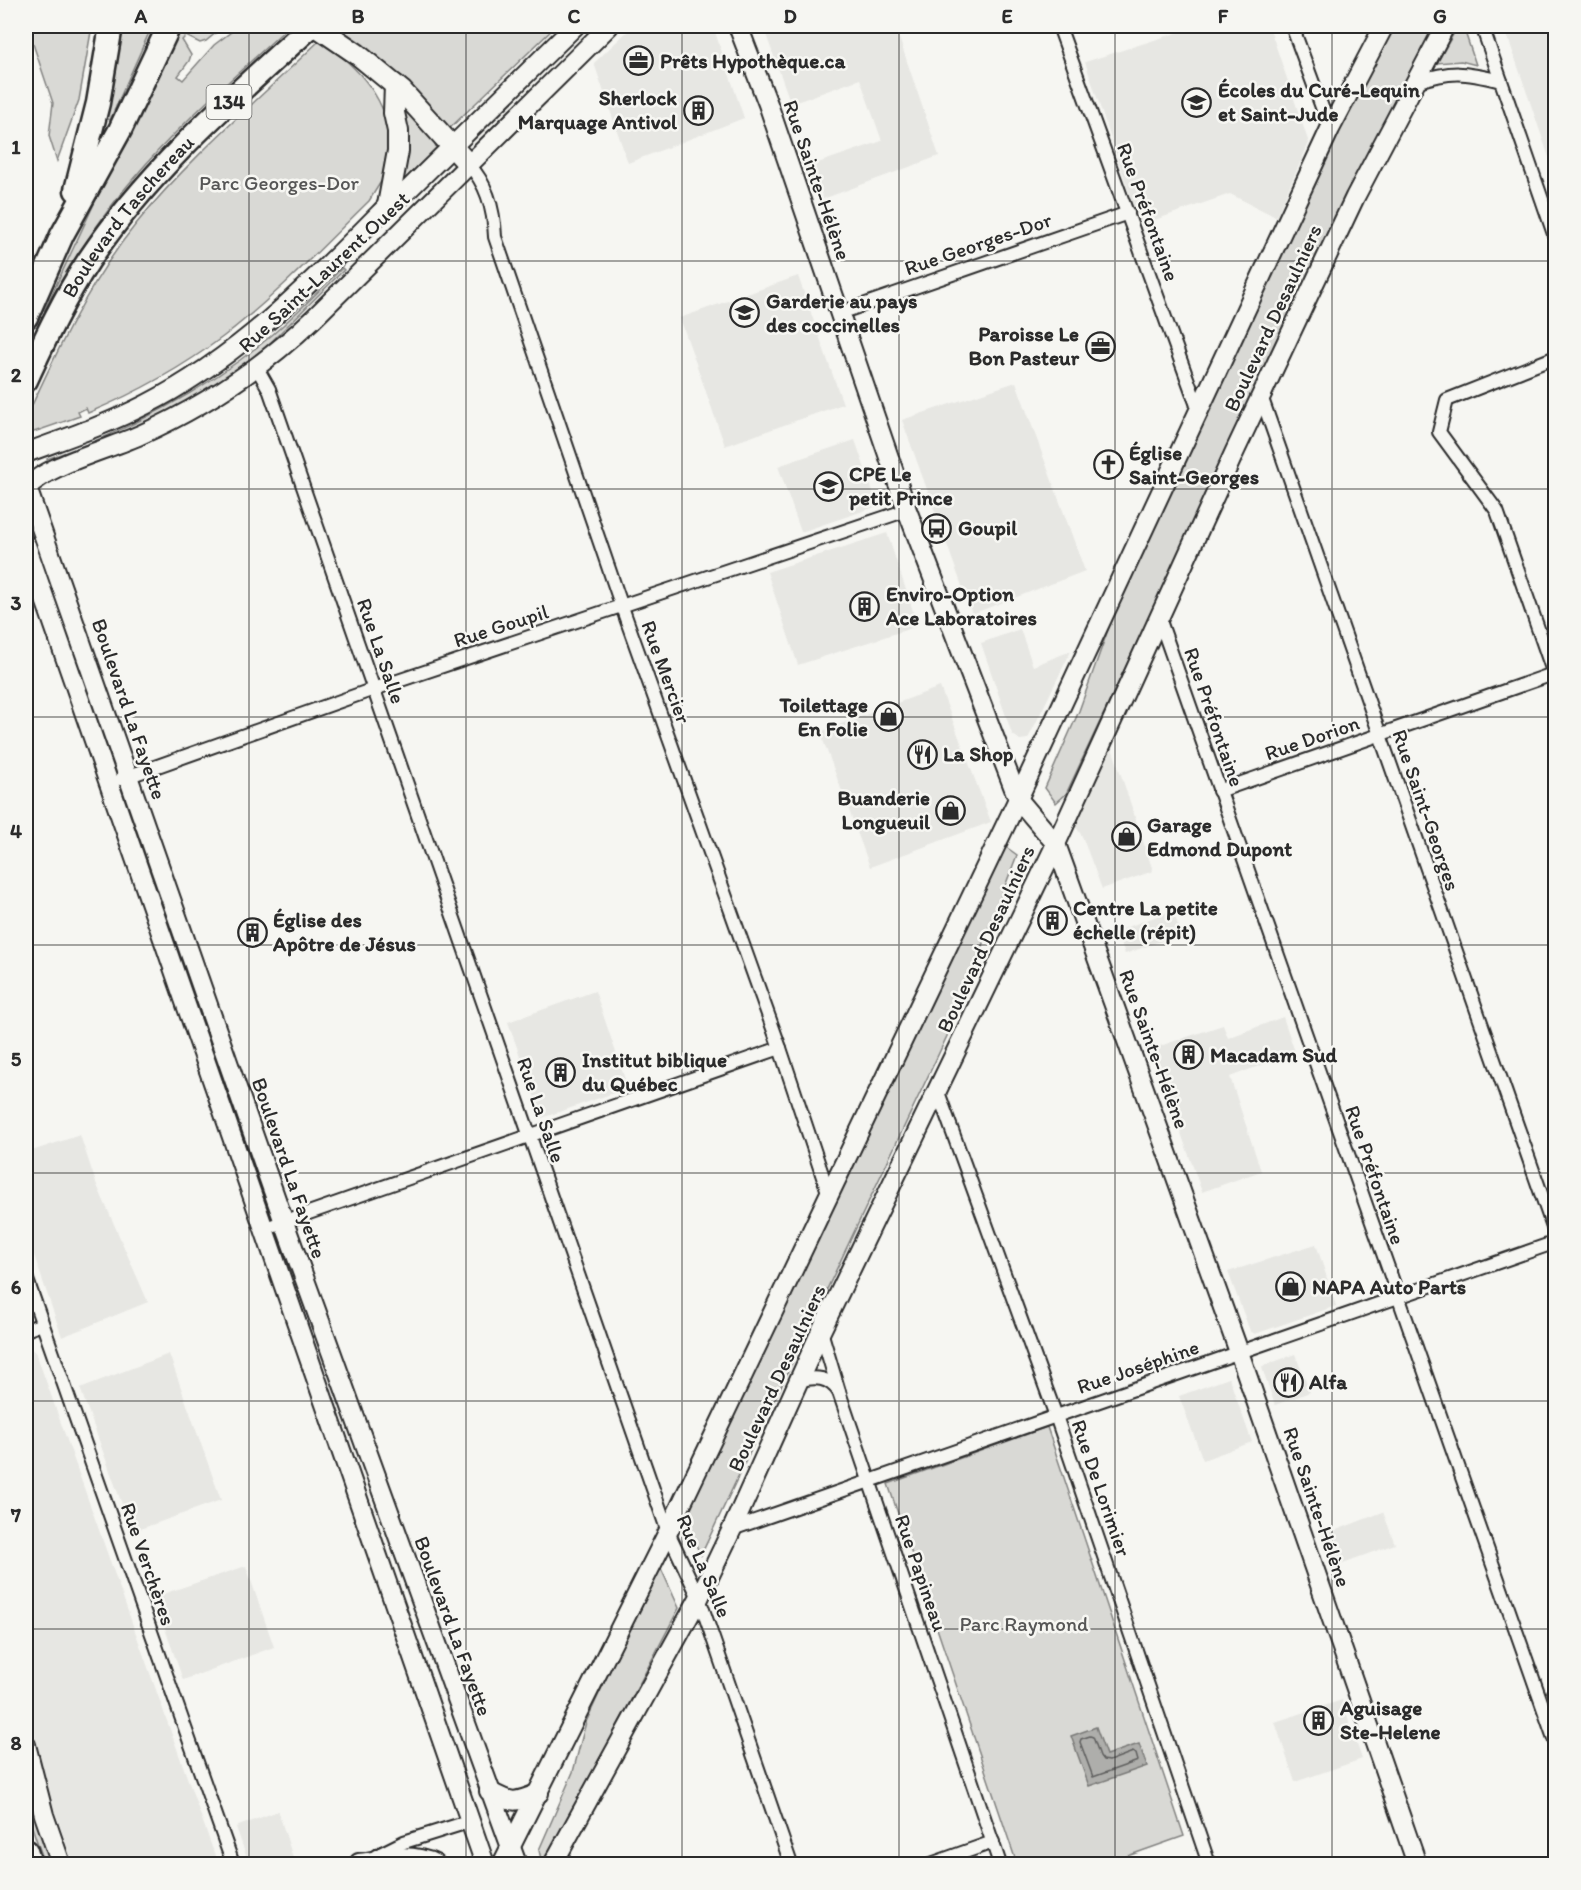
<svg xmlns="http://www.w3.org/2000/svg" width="1581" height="1890" font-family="Itim,sans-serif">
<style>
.built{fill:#e7e7e3}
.green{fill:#d9d9d5;stroke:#828280;stroke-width:1.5}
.water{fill:#aeaeab;stroke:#7a7a78;stroke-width:1.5}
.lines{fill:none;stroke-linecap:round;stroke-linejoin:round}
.shore{stroke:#5f5f5e;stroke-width:1.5}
.street-casing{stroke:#2b2b2b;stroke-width:16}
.secondary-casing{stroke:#2b2b2b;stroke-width:22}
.primary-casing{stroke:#2b2b2b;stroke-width:24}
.highway-casing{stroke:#2b2b2b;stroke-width:27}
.street{stroke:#f6f6f2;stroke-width:12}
.secondary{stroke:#f6f6f2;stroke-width:18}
.primary{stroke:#f6f6f2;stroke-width:20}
.highway{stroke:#f6f6f2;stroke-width:22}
.grid{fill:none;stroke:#2b2b2b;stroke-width:1.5;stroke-opacity:0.55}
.labels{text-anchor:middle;stroke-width:5;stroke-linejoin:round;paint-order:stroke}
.shield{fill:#f6f6f2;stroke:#686867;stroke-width:1.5}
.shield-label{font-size:20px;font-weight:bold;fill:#2b2b2b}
.poi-label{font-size:21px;font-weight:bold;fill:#2b2b2b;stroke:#f6f6f2;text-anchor:start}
.street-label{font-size:21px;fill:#2b2b2b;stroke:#f6f6f2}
.park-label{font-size:21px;fill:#565656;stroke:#f6f6f2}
.neatline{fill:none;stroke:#2b2b2b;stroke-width:2}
.grid-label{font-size:20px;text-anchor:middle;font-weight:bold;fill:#2b2b2b}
</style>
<rect width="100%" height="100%" fill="#f6f6f2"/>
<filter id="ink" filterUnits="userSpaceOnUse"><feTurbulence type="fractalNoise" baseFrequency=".0167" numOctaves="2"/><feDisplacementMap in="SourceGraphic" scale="12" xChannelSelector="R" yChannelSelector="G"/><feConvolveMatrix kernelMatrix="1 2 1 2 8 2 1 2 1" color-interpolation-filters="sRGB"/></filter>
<g filter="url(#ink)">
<g class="built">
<polygon points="633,26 713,26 744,118 628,163 594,63"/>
<polygon points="763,26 895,26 939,156 823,199 812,165 882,141 860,79 791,104"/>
<polygon points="1188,26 1269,26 1309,143 1276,217 1230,194 1140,225 1085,62 1189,29"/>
<polygon points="1504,26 1555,26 1555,175"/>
<polygon points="798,276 843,404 725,446 680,318"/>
<polygon points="1016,382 1085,571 972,614 902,420"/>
<polygon points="855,440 878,506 801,532 778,466"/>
<polygon points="887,533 918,626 798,665 767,572"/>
<polygon points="1020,629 1033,666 1071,651 1028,739 1020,740 1012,734 981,643"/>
<polygon points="940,687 991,822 870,867 820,732"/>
<polygon points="1112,748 1153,871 1102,889 1082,836 1074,824"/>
<polygon points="1173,910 1181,934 1125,954 1117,931"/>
<polygon points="595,991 628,1088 542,1118 508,1022"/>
<polygon points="1283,1017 1295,1052 1230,1077 1261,1171 1202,1192 1151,1049 1223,1025 1228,1038"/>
<polygon points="80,1135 96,1183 148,1302 62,1337 26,1232 26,1153"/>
<polygon points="1316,1244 1336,1306 1255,1334 1250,1331 1228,1272"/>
<polygon points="29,1347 36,1353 218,1864 73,1864 43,1776 26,1708 26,1348"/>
<polygon points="169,1354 221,1500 132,1532 80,1388"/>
<polygon points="1295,1354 1310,1392 1275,1405 1262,1368 1263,1366"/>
<polygon points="1229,1378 1252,1442 1203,1460 1179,1396"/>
<polygon points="1383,1512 1395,1544 1332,1567 1321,1536"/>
<polygon points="246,1566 274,1647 183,1680 154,1597"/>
<polygon points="1342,1700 1362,1759 1295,1782 1275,1722"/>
<polygon points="278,1811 295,1864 249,1864 236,1827"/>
</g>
<g class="green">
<polygon points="27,26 92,26 79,100 57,161 49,136 53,103"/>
<polygon points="123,26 152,26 110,120 106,118 107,111"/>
<path d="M177,26H224L206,41L200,43L186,36L182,40L191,55L189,61L178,76L183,80L214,45L239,26H289C237,75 180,123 133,179C98,220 70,265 44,311Z"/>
<polygon points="336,26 556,26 449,129 402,78"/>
<polygon points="1391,26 1438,26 1234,436 1066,794 1056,803 1045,788 1079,711 1119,599 1328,148"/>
<polygon points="1458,26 1463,26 1476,65 1461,61 1437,63"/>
<path d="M320,40C357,66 391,100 390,149C389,159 387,170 385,181L382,180L369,201C322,247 277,295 224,336C183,367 136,393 88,413L86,408L78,412L80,416L34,432L31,430L26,431V418C57,351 89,282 136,224C190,157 258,100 320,40Z"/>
<polygon points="404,108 435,143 436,148 399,185 407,128"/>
<path d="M342,268L344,270C324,289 305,309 285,328C273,340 262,353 248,362C187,408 118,436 48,462L47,459C129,431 205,391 272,335C296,314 319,291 342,268Z"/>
<polygon points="1006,847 1017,855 948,1034 701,1555 682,1517"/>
<polygon points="1047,1427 1184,1836 1105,1864 1017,1864 888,1484"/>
<polygon points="659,1564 679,1608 545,1864 542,1864 539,1850 573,1772 586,1722"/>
<path d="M26,1789L51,1864H45C37,1840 25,1815 26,1789Z"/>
</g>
<polygon class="water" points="1096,1727 1106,1755 1139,1744 1147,1766 1089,1786 1071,1736"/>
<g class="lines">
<polygon class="shore" points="1090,1736 1093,1737 1100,1756 1103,1760 1109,1761 1133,1752 1136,1754 1138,1761 1093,1777 1080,1742 1081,1739"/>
<defs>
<g id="street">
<polyline points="1059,26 1199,411"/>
<polyline points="1292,26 1330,129"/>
<polyline points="1482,26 1556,240"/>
<path d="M1416,82C1452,70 1464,72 1501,81"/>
<path d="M469,165C487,184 494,211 495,237L622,607L780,1048L829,1195"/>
<polyline points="840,313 1128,213"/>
<polyline points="1556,357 1447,400 1439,432 1497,511 1556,680"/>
<polyline points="257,368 269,389 668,1532 699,1598 791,1864"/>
<polyline points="1261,396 1556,1236"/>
<polyline points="1159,618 1556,1744"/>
<polyline points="121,779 374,689 907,510"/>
<polyline points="1219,791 1553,674"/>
<polyline points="938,1092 1056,1416 1209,1864"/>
<polyline points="263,1229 780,1048"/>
<polyline points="26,1277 233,1864"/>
<polyline points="26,1330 42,1324"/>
<polyline points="821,1331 840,1395 1000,1864"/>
<path d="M799,1381C815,1376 829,1377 839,1392"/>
<polyline points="732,1529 1556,1242"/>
<polyline points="376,1856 404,1842 471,1821"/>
<polyline points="931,1864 993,1842"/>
</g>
<g id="secondary">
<polyline points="738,26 768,104 907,510 1018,799 1056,844 1239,1352 1417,1864"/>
<path d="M26,453C66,438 106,425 145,405C240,357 314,280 388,205L405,193L575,26"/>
<polyline points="26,485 284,1222 517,1864"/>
<path d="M26,489C45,465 110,449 140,435C205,406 263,367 314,318L609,26"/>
<polyline points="26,545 485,1864"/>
<polyline points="26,1745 44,1815 61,1864"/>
<path d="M489,1791C512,1804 515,1803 539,1793"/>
<path d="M359,1863C386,1859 410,1852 435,1864"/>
<polyline points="502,1864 668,1532 1018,799 1330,129 1384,26"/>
<polyline points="553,1864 699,1598 732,1529 821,1331 1056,844 1235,451 1355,197 1445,26"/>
</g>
<g id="primary">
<polyline points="316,26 357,54 402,91 469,165"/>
<polyline points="388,205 398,151 398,131 394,113 395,85"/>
</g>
<g id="highway">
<polyline points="76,190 98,103 111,26"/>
<polyline points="26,317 62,235 120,130 169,26"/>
<path id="s1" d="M26,380C45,339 64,298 89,260C149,170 232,98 311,26"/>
<polyline points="26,1851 30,1864"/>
</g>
</defs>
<use href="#street" class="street-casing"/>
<use href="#secondary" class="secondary-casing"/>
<use href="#primary" class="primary-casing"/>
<use href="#highway" class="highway-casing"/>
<use href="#street" class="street"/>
<use href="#secondary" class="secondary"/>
<use href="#primary" class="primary"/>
<use href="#highway" class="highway"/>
</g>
</g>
<path class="grid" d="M249,26V1864M466,26V1864M682,26V1864M899,26V1864M1115,26V1864M1332,26V1864M26,261H1556M26,489H1556M26,717H1556M26,945H1556M26,1173H1556M26,1401H1556M26,1629H1556"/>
<defs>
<symbol id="office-ring" viewBox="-11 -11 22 22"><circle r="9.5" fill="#f6f6f2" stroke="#2b2b2b" stroke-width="1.5"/><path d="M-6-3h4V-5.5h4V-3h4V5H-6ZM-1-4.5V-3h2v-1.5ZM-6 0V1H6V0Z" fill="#2b2b2b"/></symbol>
<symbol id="school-ring" viewBox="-11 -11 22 22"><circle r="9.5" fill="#f6f6f2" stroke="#2b2b2b" stroke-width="1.5"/><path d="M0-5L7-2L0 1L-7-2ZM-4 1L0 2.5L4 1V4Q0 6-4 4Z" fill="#2b2b2b"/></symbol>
<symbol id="building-ring" viewBox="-11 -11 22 22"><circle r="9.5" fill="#f6f6f2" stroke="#2b2b2b" stroke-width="1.5"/><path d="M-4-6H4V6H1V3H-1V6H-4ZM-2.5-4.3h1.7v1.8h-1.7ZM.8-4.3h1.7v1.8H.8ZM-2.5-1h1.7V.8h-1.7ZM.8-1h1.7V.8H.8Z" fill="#2b2b2b"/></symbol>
<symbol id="church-ring" viewBox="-11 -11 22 22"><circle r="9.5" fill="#f6f6f2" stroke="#2b2b2b" stroke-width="1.5"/><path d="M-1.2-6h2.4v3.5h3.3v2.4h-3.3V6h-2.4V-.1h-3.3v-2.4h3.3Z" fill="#2b2b2b"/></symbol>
<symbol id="bus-ring" viewBox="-11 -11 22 22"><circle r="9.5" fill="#f6f6f2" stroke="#2b2b2b" stroke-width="1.5"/><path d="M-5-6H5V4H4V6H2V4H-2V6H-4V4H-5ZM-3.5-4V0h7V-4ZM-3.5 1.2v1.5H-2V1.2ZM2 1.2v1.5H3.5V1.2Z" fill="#2b2b2b"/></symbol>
<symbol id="shop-ring" viewBox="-11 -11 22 22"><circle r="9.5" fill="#f6f6f2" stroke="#2b2b2b" stroke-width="1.5"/><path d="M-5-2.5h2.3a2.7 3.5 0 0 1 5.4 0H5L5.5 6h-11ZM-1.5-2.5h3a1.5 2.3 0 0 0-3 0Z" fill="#2b2b2b"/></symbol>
<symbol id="restaurant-ring" viewBox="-11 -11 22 22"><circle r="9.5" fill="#f6f6f2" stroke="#2b2b2b" stroke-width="1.5"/><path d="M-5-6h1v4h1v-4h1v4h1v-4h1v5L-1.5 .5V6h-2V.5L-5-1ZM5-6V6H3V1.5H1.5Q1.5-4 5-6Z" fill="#2b2b2b"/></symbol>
</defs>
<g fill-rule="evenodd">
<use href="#office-ring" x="622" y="44" width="33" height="33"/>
<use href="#school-ring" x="1180" y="86" width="33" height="33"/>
<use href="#building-ring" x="682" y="94" width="33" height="33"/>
<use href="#school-ring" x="728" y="296" width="33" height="33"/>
<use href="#office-ring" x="1084" y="330" width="33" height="33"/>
<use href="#church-ring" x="1092" y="448" width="33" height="33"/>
<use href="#school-ring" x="812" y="470" width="33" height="33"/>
<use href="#bus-ring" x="920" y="512" width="33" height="33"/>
<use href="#building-ring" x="848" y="590" width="33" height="33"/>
<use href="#shop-ring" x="872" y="700" width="33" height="33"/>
<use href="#restaurant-ring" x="906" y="738" width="33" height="33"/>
<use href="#shop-ring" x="934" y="794" width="33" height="33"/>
<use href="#shop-ring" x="1110" y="820" width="33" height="33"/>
<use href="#building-ring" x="1036" y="904" width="33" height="33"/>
<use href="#building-ring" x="236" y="916" width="33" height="33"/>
<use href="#building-ring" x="1172" y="1038" width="33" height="33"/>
<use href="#building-ring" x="544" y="1056" width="33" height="33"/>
<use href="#shop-ring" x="1274" y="1270" width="33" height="33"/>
<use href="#restaurant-ring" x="1272" y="1366" width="33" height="33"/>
<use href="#building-ring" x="1302" y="1704" width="33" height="33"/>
</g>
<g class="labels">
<rect class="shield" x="206.5" y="85" width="45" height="34" rx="4.5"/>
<g class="shield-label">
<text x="229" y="109">134</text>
</g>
<g class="poi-label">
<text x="660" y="68">Prêts Hypothèque.ca</text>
<text x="1218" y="97">Écoles du Curé-Lequin<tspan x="1218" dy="24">et Saint-Jude</tspan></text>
<text x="677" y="105" text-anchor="end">Sherlock<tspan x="677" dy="24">Marquage Antivol</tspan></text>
<text x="766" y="308">Garderie au pays<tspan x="766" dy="24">des coccinelles</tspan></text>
<text x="1079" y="341" text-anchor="end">Paroisse Le<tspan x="1079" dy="24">Bon Pasteur</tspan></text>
<text x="1129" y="460">Église<tspan x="1129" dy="24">Saint-Georges</tspan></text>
<text x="849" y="481">CPE Le<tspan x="849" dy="24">petit Prince</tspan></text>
<text x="958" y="535">Goupil</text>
<text x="886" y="601">Enviro-Option<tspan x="886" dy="24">Ace Laboratoires</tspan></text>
<text x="868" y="712" text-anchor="end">Toilettage<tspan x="868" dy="24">En Folie</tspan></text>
<text x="943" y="761">La Shop</text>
<text x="930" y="805" text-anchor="end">Buanderie<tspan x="930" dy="24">Longueuil</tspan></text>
<text x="1147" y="832">Garage<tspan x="1147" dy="24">Edmond Dupont</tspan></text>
<text x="1073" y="915">Centre La petite<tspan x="1073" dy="24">échelle (répit)</tspan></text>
<text x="273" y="927">Église des<tspan x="273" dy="24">Apôtre de Jésus</tspan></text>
<text x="1210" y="1062">Macadam Sud</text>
<text x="582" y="1067">Institut biblique<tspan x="582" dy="24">du Québec</tspan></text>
<text x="1312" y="1294">NAPA Auto Parts</text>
<text x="1309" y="1389">Alfa</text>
<text x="1340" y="1715">Aguisage<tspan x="1340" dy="24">Ste-Helene</tspan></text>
</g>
<g class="street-label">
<text transform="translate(817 180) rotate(71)" y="7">Rue Sainte-Hélène</text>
<text transform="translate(1148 212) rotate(70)" y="7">Rue Préfontaine</text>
<text dy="7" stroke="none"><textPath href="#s1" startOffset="194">Boulevard Taschereau</textPath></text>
<text transform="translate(978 244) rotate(-19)" y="7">Rue Georges-Dor</text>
<text transform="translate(324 272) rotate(-43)" y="7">Rue Saint-Laurent Ouest</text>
<text transform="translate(1273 318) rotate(-65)" y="7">Boulevard Desaulniers</text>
<text transform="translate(501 626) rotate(-18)" y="7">Rue Goupil</text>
<text transform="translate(381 651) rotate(71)" y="7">Rue La Salle</text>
<text transform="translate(666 672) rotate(70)" y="7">Rue Mercier</text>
<text transform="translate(129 709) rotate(71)" y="7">Boulevard La Fayette</text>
<text transform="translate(1214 717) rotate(71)" y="7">Rue Préfontaine</text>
<text transform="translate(1312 738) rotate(-19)" y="7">Rue Dorion</text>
<text transform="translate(1426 810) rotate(71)" y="7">Rue Saint-Georges</text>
<text transform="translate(986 939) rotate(-65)" y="7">Boulevard Desaulniers</text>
<text transform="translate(1154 1049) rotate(70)" y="7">Rue Sainte-Hélène</text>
<text transform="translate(541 1110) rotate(71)" y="7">Rue La Salle</text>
<text transform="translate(289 1168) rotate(71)" y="7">Boulevard La Fayette</text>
<text transform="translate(1375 1175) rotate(71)" y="7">Rue Préfontaine</text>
<text transform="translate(1138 1367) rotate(-19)" y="7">Rue Joséphine</text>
<text transform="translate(777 1378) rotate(-65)" y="7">Boulevard Desaulniers</text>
<text transform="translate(1101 1488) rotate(71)" y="7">Rue De Lorimier</text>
<text transform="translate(1317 1507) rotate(71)" y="7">Rue Sainte-Hélène</text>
<text transform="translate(148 1564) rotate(71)" y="7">Rue Verchères</text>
<text transform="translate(704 1566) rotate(67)" y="7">Rue La Salle</text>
<text transform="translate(921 1573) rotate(71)" y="7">Rue Papineau</text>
<text transform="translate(453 1626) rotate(70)" y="7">Boulevard La Fayette</text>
</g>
<g class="park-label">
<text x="279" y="190">Parc Georges-Dor</text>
<text x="1024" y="1631">Parc Raymond</text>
</g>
</g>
<rect width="1581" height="1890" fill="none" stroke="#f6f6f2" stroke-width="66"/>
<rect x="33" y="33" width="1515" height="1824" class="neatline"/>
<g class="grid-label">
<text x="141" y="23">A</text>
<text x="358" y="23">B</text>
<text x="574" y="23">C</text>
<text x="790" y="23">D</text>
<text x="1007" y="23">E</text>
<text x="1223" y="23">F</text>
<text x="1440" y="23">G</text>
<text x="16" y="154">1</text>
<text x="16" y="382">2</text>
<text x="16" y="610">3</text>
<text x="16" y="838">4</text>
<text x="16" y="1066">5</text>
<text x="16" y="1294">6</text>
<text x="16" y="1522">7</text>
<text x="16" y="1750">8</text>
</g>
</svg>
